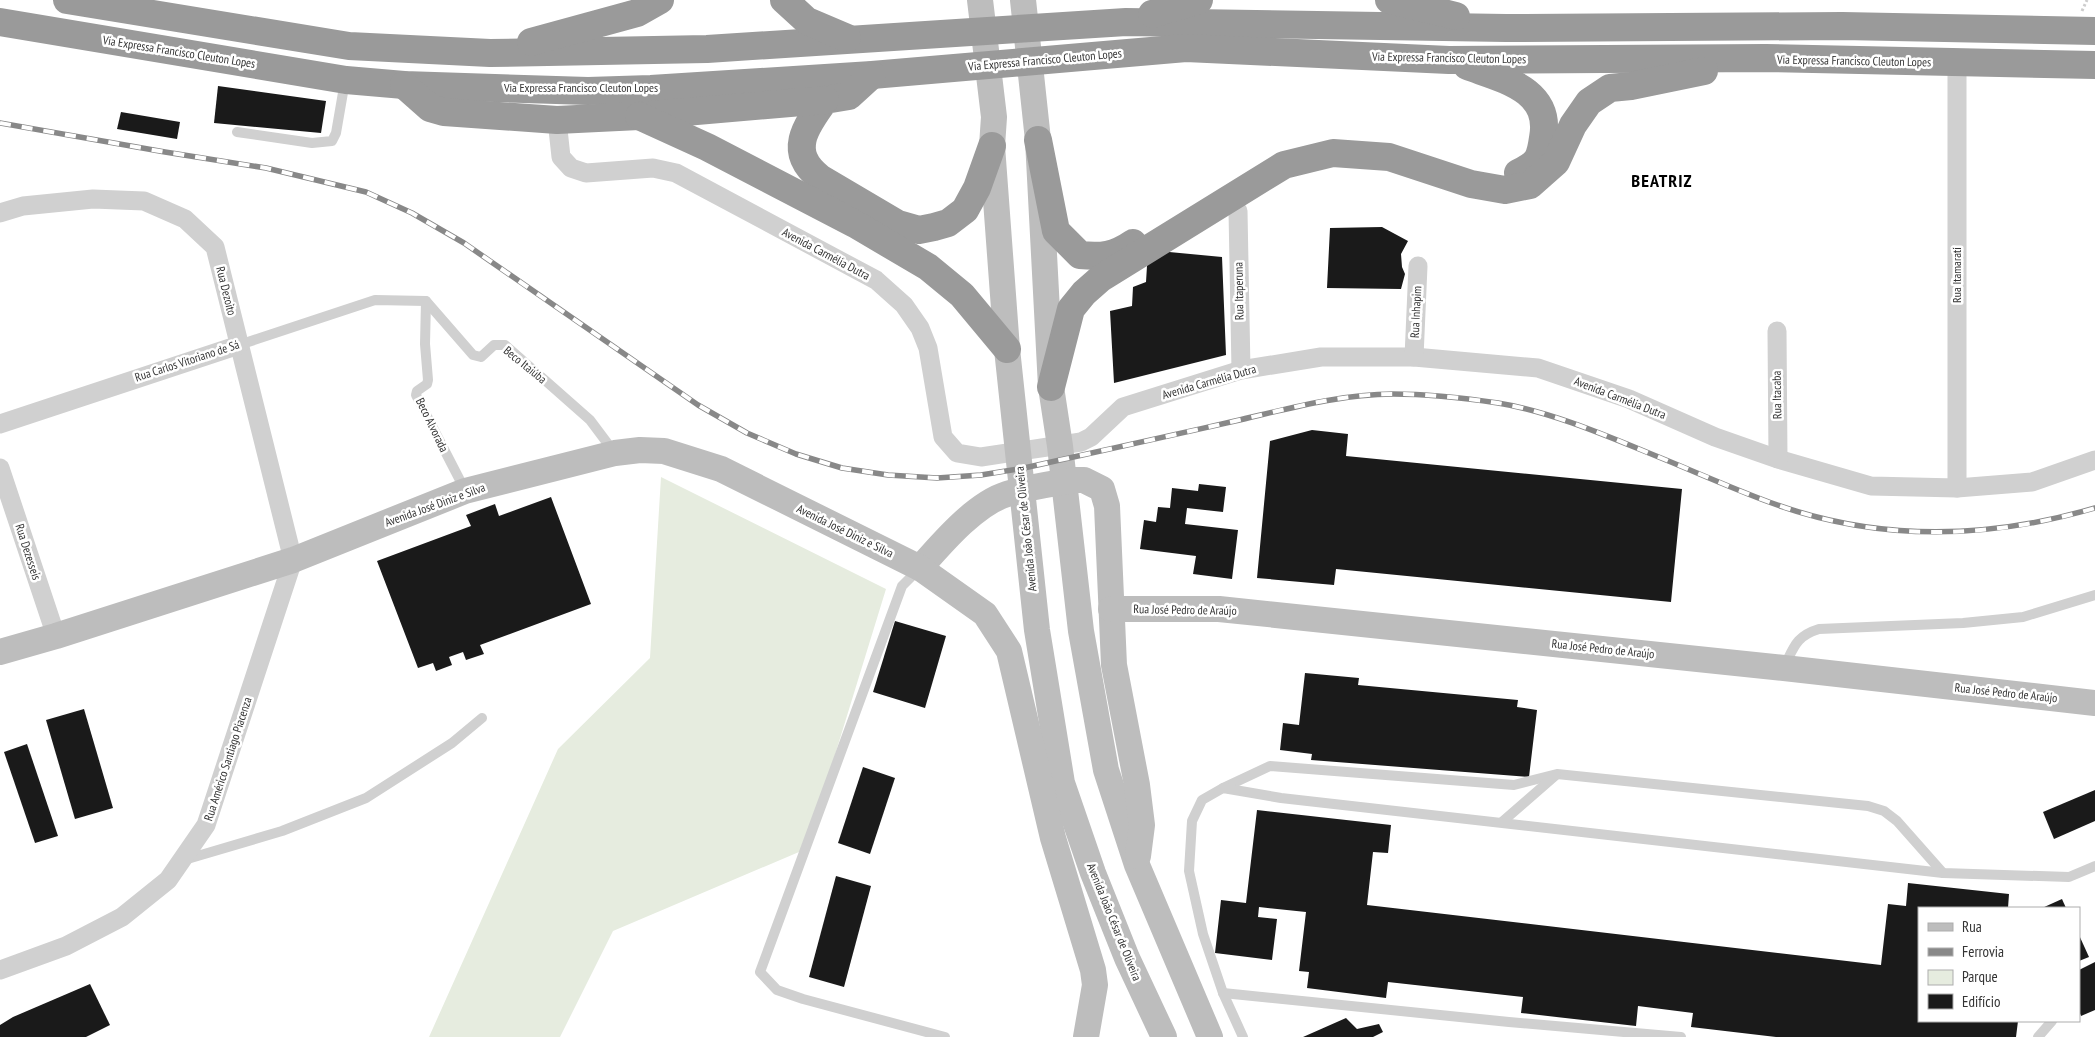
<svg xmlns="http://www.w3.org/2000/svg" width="2095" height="1037" font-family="'PT Sans Narrow',sans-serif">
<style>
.green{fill:#e6ecdf}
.building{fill:#1a1a1a}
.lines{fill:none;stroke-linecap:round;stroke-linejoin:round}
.path{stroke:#cdcdcd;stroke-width:3;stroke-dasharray:2.5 2.5;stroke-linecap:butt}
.lane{stroke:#d0d0d0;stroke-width:10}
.street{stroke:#d0d0d0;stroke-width:19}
.secondary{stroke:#bdbdbd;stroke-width:26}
.highway{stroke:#9a9a9a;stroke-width:28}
.rail-casing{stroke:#888;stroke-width:5.5}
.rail{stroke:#fff;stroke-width:4;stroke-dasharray:11;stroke-linecap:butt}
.labels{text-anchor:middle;stroke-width:5;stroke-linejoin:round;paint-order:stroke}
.street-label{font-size:12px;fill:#333;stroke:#fff}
.district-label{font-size:18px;font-weight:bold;letter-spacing:1px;fill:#000;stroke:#fff}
</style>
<rect width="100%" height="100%" fill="#fff"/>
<polygon class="green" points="661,477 886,589 806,849 613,931 560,1037 429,1037 558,749 650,658"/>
<g class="building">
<polygon points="218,86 326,101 321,133 214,123"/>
<polygon points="121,112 180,122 177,139 117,129"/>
<polygon points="1382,227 1408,241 1401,254 1402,267 1405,274 1401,289 1327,288 1330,228"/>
<polygon points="1148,250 1222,257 1226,355 1114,383 1110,311 1132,306 1133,287 1146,282"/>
<polygon points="1312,430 1348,434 1346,456 1682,489 1671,602 1336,569 1334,585 1257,578 1270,441"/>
<polygon points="1199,484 1226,487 1223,512 1187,508 1185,524 1238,530 1232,579 1193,574 1196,556 1140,549 1144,520 1156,522 1158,507 1170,508 1172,488 1198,491"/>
<polygon points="551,497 591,604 480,645 484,654 466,660 463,652 449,657 452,665 436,671 433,663 418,668 377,561 471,526 466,515 495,504 499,516"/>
<polygon points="895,621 946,636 925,708 873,692"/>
<polygon points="1305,673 1359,678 1358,685 1518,700 1517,707 1537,710 1529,777 1311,760 1312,754 1280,750 1283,723 1299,725"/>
<polygon points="84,709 113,808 75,819 46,720"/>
<polygon points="27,744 58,836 35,843 4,752"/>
<polygon points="863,767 895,778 870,854 838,843"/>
<polygon points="2095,790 2095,821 2054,839 2043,812"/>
<polygon points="1257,810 1391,825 1388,853 1373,852 1367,905 1881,965 1888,904 1906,906 1908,883 2009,894 2008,908 1919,908 1919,1021 2018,1021 2016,1037 1776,1037 1691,1027 1693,1013 1638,1006 1636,1026 1521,1013 1523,997 1388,982 1386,998 1307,988 1309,972 1299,971 1306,912 1259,907 1258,917 1277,919 1272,960 1215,953 1221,900 1246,903"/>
<polygon points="836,876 871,886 844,987 809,977"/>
<polygon points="2062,899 2066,908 2042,908"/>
<polygon points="2079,935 2089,957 2079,961"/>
<polygon points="2095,962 2095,1010 2081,1016 2079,1011 2079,970"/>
<polygon points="90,984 110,1025 86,1037 0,1037 0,1025 13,1017"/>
<polygon points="1346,1018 1357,1029 1379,1024 1383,1032 1373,1037 1303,1037"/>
</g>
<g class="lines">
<polyline class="path" points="2082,11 2087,0"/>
<g class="lane">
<polyline points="237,132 312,143 332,141 336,133 345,81"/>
<polyline points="426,301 425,344 428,380 427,384 417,391 416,395 465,490"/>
<polyline points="239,345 375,300 426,301 473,355 481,357 494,345 505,345 590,420 614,452"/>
<polyline points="920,568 902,586 760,972 777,990 803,999 945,1037"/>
<path d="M1784,667C1794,647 1796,636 1819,629L1963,623L2023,617L2095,595"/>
<polyline points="1223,788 1270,766 1514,785 1557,774 1868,806 1884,811 1897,821 1943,873"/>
<polyline points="1502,822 1556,775"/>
<polyline points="184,860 282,831 366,798 452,743 482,718"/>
<polyline points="1223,993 1509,1022 1681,1037"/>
<polyline points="1243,1037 1223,993 1203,934 1189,871 1192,821 1202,800 1223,788 1281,798 1943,873 2069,877 2095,866"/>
<polyline points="2038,1037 2052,1021"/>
</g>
<g class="street">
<polyline points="557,120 561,157 571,168 586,173 653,168 676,173 876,280 904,305 920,328 928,348 943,437 957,453 981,457 1081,442 1091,437 1123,407 1241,370 1321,357 1414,357 1538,368 1629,399 1715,437 1778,459 1871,486 1957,488 2032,482 2095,460"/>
<polyline points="1238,211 1241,370"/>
<polyline points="0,213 23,206 93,199 144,201 185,219 215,247 293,560 206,825 168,880 122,917 66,946 0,970"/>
<polyline points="1777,331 1778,459"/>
<polyline points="1414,357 1418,266"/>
<polyline points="0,424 239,345"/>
<polyline points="0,468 56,636"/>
<polyline points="1957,488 1957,63"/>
</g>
<g class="secondary">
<polyline points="980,0 994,117 992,146 1007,349 1037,630 1062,783 1093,873 1127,958 1164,1037"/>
<polyline points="1023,0 1038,140 1051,387 1060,446 1081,631 1106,770 1137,865 1210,1037"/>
<path d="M920,568C942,543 975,504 1007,494C1028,487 1052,484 1074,480H1084L1102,489L1107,506L1114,665L1137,785L1142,825L1138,856"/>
<polyline points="1111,609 1219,609 1784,668 2095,703"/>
<polyline points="0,652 56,636 293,560 465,491 615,453 640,450 664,451 721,469 920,568 985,614 1009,651 1053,838 1093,970 1095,985 1086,1037"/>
</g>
<g class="highway">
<polyline points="67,0 349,46 490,53 707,49 1126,22 1506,28 1842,26 2095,31"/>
<polyline points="784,0 807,21 847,38"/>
<polyline points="1389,0 1456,16"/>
<polyline points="1152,14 1199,0"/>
<polyline points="0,22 346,80 404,85 588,91 651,89 872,75 1186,48 1449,60 1766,58 2095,65"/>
<polyline points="531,42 637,13 660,0"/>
<path d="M1467,66C1502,79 1552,89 1543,138C1540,159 1538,163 1518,173"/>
<path d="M872,75L849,96L825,100C805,127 787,152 820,178L898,224L919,230L934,227L948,223L965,210L977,188L992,146"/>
<polyline points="404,85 430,108 444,112 557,120 639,116 825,100"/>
<polyline points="639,116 707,147 855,224 928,267 962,295 1007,349"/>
<path d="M1038,140L1056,231L1080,255C1102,257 1114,256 1133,243"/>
<polyline points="1051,387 1071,309 1084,293 1101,278 1284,165 1333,153 1389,157 1471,184 1505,190 1530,185 1556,162 1573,125 1589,102 1610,88 1631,86 1704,71"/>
</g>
<defs>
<path id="rail" d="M0,123L165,152L266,168L366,192L412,213L464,243L698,405L747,433L796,454L842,468L888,475L937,478L981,475L1024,468C1095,452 1165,437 1235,421C1287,409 1340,394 1393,394C1428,394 1464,398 1498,403C1554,412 1614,439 1666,460C1700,474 1734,489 1769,502C1877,542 1985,540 2095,508"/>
</defs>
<use href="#rail" class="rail-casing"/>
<use href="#rail" class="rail"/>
</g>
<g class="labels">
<g class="street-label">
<text transform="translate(179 52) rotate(9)" y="4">Via Expressa Francisco Cleuton Lopes</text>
<text transform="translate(1449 58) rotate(1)" y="4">Via Expressa Francisco Cleuton Lopes</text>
<text transform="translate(1045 60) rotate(-5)" y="4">Via Expressa Francisco Cleuton Lopes</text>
<text transform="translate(1854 61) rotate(1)" y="4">Via Expressa Francisco Cleuton Lopes</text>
<text x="581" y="92">Via Expressa Francisco Cleuton Lopes</text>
<text transform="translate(826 254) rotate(28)" y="4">Avenida Carmélia Dutra</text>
<text transform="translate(1957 275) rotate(-90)" y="4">Rua Itamarati</text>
<text transform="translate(226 291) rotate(76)" y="4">Rua Dezoito</text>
<text transform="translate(1239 291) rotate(-91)" y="4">Rua Itaperuna</text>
<text transform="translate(1416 312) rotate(-87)" y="4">Rua Inhapim</text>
<text transform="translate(187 361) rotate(-18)" y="4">Rua Carlos Vitoriano de Sá</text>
<text transform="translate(525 365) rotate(39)" y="4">Beco Itaiúba</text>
<text transform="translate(1209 382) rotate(-16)" y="4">Avenida Carmélia Dutra</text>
<text transform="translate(1777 395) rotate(-91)" y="4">Rua Itacaba</text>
<text transform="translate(1620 398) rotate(21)" y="4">Avenida Carmélia Dutra</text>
<text transform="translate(432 425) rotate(64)" y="4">Beco Alvorada</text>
<text transform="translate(435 505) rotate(-20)" y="4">Avenida José Diniz e Silva</text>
<text transform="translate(1026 529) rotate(-96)" y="4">Avenida João César de Oliveira</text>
<text transform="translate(845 531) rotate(26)" y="4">Avenida José Diniz e Silva</text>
<text transform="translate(28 552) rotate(72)" y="4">Rua Dezesseis</text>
<text transform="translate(1185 610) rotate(1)" y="4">Rua José Pedro de Araújo</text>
<text transform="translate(1603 649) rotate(6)" y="4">Rua José Pedro de Araújo</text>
<text transform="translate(2006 693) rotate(6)" y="4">Rua José Pedro de Araújo</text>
<text transform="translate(228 759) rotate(-72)" y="4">Rua Américo Santiago Piacenza</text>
<text transform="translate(1114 922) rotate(68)" y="4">Avenida João César de Oliveira</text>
</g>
<g class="district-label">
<text x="1662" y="187">BEATRIZ</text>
</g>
</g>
<rect x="1918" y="907" width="162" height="115" fill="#ffffff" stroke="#adadad"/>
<rect x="1928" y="923" width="25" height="8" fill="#bdbdbd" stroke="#adadad"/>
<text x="1962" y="932" font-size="15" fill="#333333">Rua</text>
<rect x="1928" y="948" width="25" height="8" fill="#888888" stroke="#adadad"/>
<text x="1962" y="957" font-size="15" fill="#333333">Ferrovia</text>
<rect x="1928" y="970" width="25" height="15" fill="#e6ecdf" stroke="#adadad"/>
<text x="1962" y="982" font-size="15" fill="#333333">Parque</text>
<rect x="1928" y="994" width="25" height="15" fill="#1a1a1a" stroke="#adadad"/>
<text x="1962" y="1007" font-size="15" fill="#333333">Edifício</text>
</svg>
